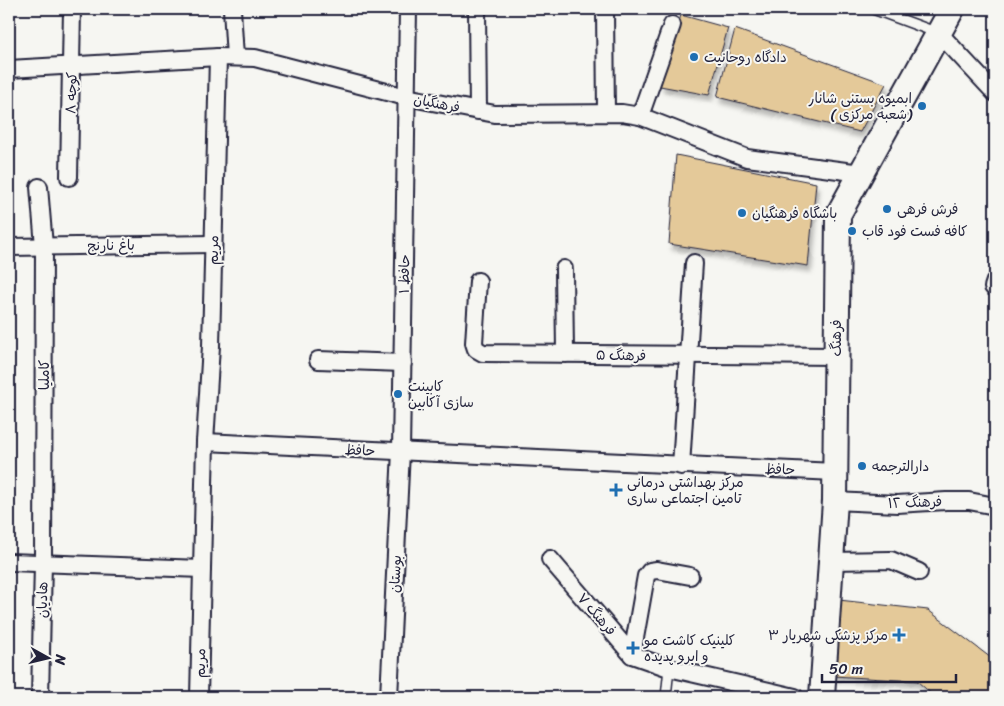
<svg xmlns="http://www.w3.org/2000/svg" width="1004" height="706" font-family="Sriracha,'Playpen Sans Arabic',sans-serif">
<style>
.building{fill:#e4c999;stroke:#22223b;filter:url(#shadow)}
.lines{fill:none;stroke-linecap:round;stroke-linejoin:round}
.lane-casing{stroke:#22223b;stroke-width:12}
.street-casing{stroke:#22223b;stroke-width:20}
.secondary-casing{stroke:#22223b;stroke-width:28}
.lane{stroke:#f6f6f2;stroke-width:9}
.street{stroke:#f6f6f2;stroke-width:16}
.secondary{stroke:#f6f6f2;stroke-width:24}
.poi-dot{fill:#1f6fb2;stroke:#f6f6f2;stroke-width:2}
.labels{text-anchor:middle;stroke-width:4;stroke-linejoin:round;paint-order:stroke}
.poi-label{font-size:14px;fill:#22223b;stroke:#f6f6f2;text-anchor:start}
.street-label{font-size:14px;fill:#22223b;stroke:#f6f6f2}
</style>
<defs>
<filter id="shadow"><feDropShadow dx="3" dy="5.5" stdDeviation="2.5" flood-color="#0004"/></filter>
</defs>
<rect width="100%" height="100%" fill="#f6f6f2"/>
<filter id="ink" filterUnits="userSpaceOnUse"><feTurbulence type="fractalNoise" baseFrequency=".02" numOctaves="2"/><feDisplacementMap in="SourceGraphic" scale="10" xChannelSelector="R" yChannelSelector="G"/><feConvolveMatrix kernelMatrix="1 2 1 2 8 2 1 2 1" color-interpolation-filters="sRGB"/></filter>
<g filter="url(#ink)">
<g class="building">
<polygon points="681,15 728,28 709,95 660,86"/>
<polygon points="735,29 886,84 860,132 717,97"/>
<polygon points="676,155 816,183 808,266 669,244"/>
<polygon points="839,600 928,610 995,661 995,697 935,697 917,681 833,676"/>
</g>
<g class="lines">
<defs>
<g id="lane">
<polyline points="873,9 938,33"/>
<polyline points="666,697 669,668"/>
</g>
<g id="street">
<polyline points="232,9 235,57"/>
<polyline points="477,9 478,111"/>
<polyline points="605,9 606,113"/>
<polyline points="939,33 995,93"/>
<polyline points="9,69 218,57 255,58 406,97 495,114 622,113 640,116 747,158 861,173"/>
<polyline points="640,116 672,25"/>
<polyline points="69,177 72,9"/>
<polyline points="39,187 44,246 43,563 40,697"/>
<polyline points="9,247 213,244"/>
<polyline points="564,269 565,354"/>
<polyline points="478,281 474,343 476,349 483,353 836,356"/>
<polyline points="993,287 995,281"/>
<polyline points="318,360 403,363"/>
<polyline points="205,442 211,346 218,57"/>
<polyline points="681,466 694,263"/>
<polyline points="835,501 897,504 946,501 969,501 995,506"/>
<polyline points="550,559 632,655 669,668 795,697"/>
<polyline points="831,561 891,560 919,572"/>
<polyline points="9,562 202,569 205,442 835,472"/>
<polyline points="632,655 646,576 650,571 657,570 690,576"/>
<polyline points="199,697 202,569"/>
<polyline points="389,697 401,451 408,9"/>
</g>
<polyline id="secondary" points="822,697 835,501 838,215 952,9"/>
</defs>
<use href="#lane" class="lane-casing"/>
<use href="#street" class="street-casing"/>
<use href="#secondary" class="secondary-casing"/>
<use href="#lane" class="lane"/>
<use href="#street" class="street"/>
<use href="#secondary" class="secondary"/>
</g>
</g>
<g class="poi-dot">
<circle cx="694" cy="57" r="5"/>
<circle cx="922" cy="106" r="5"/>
<circle cx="887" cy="209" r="5"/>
<circle cx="742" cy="213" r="5"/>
<circle cx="852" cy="231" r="5"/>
<circle cx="398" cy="394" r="5"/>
<circle cx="862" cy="466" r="5"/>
<path d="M613.5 482.5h5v5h5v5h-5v5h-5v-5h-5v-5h5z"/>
<path d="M896.5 627.5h5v5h5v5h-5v5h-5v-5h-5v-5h5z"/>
<path d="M630.5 640.5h5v5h5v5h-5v5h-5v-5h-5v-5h5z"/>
</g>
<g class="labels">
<g class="poi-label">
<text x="704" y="62">دادگاه روحانیت</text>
<text x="912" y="103" text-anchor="end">ابمیوه بستنی شانار<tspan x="912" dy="16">( شعبه مرکزی)</tspan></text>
<text x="897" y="214">فرش فرهی</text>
<text x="752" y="218">باشگاه فرهنگیان</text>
<text x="862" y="236">کافه فست فود قاب</text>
<text x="408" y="391">کابینت<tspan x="408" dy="16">سازی آکابین</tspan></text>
<text x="872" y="471">دارالترجمه</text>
<text x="627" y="487">مرکز بهداشتی درمانی<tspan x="627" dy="16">تامین اجتماعی ساری</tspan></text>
<text x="888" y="640" text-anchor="end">مرکز پزشکی شهریار ۳</text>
<text x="644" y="645">کلینیک کاشت مو<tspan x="644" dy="16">و ابرو پدیده</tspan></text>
</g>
<g class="street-label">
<text transform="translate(71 93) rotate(-88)" y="5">کوچه ۸</text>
<text transform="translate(437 103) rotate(11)" y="5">فرهنگیان</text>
<text transform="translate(111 245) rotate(-1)" y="5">باغ نارنج</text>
<text transform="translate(213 250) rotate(-89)" y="5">مریم</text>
<text transform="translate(404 274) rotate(-89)" y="5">حافظ ۱</text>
<text transform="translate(836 338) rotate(-90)" y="5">فرهنگ</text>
<text transform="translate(621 355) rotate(1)" y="5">فرهنگ ۵</text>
<text transform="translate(44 375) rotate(-90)" y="5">کاملیا</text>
<text transform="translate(360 450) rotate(3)" y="5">حافظ</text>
<text transform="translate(780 469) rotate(2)" y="5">حافظ</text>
<text transform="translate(915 502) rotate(-2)" y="5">فرهنگ ١٢</text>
<text transform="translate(395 574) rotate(-87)" y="5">بوستان</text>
<text transform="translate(42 600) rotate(-89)" y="5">هادیان</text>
<text transform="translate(597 614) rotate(49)" y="5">فرهنگ ۷</text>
<text transform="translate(200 663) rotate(-89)" y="5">مریم</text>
</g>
</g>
<rect width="1004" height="706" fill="none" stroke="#f6f6f2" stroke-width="30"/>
<rect x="15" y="15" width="974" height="676" fill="none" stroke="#22223b" stroke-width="2" filter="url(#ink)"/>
<g transform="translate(48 658) rotate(98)" stroke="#f6f6f2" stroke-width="4" paint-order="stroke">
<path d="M0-4L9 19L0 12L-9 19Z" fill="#22223b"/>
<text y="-8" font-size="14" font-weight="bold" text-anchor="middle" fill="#22223b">N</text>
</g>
<path d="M822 674v8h134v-8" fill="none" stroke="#22223b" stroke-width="2.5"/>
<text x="829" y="674" font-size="15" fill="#22223b" stroke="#f6f6f2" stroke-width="4" paint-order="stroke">50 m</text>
</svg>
